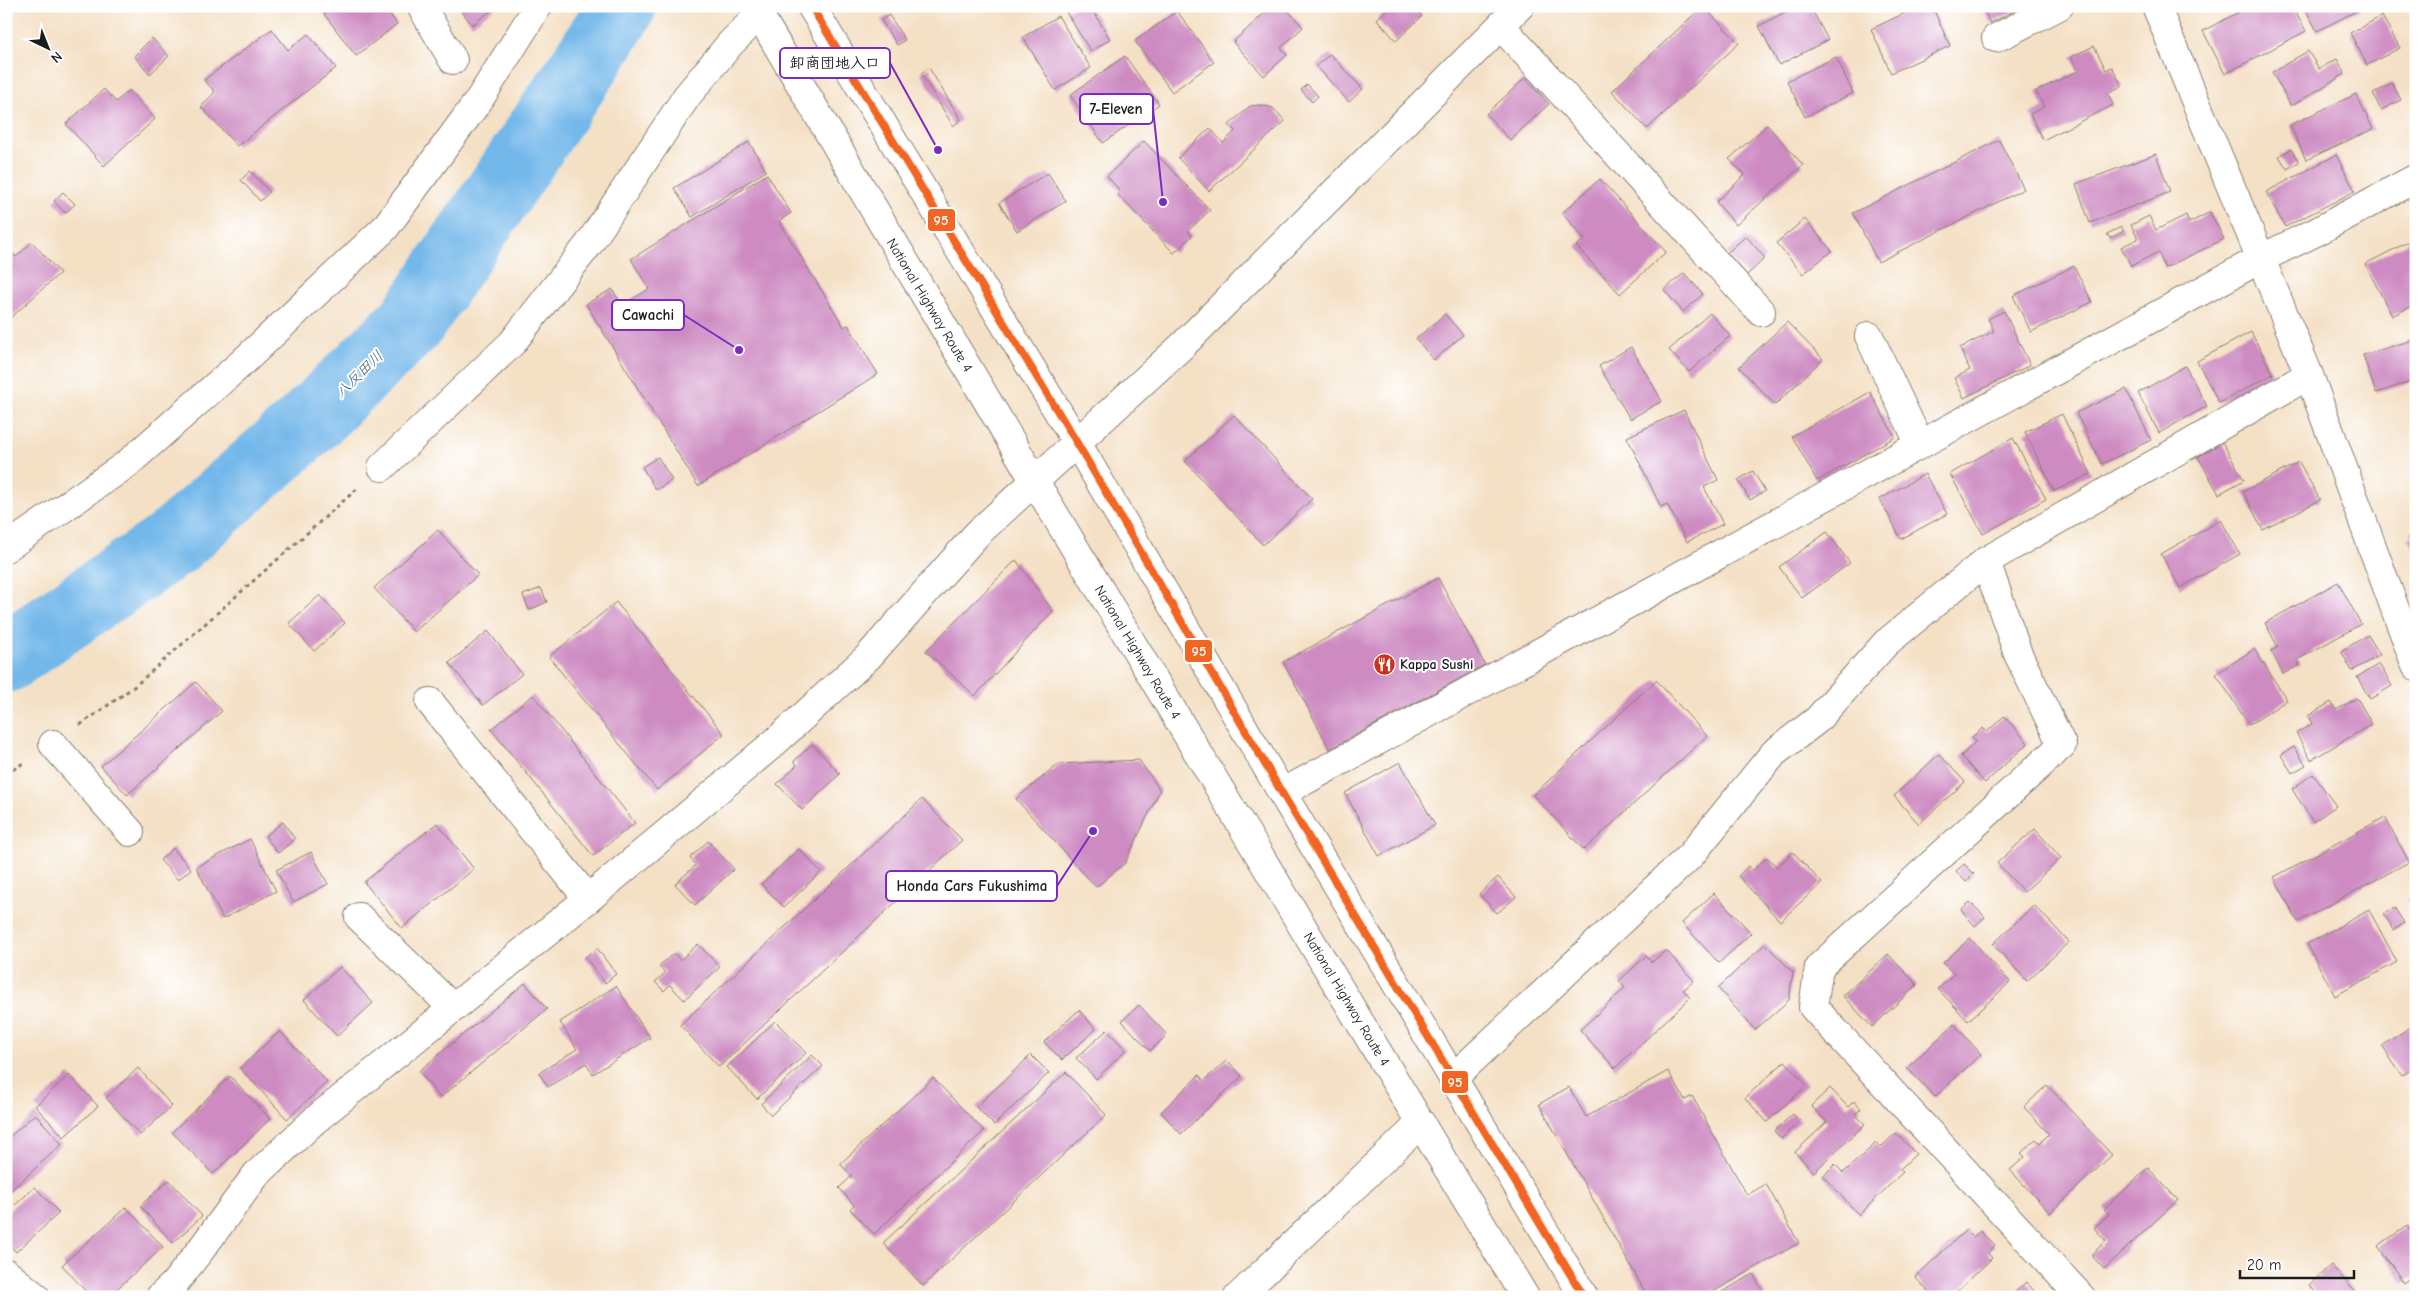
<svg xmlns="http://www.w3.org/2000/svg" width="2422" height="1303" font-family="'Comic Neue','Klee One',sans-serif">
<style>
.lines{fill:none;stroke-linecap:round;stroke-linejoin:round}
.river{stroke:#73b8ea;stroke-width:69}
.building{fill:#cd8bc2}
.minor-casing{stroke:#887e70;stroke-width:30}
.highway-casing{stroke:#887e70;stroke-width:30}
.path{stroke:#887e70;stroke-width:3;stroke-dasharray:4 4;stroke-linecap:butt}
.minor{stroke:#fff;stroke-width:28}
.highway{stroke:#fff;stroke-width:28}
.bus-1-casing{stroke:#fff;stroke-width:11}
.bus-1{stroke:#f26522;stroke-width:8}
.labels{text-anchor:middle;stroke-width:4;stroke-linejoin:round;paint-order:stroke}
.street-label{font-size:14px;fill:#1c1c1c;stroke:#fff}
.poi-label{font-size:14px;font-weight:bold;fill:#1c1c1c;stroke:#fff;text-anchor:start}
.water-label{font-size:15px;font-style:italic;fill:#3f5a6e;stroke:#fff}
.leader{fill:none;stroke:#7b2cbf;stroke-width:2}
.callout-dot{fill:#7b2cbf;stroke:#fff;stroke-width:2}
.callout{fill:#fff;stroke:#7b2cbf;stroke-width:2}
.callout-label{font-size:15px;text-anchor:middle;font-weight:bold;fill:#1c1c1c}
.line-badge{stroke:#fff;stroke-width:2}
.badge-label{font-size:14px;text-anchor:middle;font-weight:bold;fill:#fff}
</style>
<rect width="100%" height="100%" fill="#fff"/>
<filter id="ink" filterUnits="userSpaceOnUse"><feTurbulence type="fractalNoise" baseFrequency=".02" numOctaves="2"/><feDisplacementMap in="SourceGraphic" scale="10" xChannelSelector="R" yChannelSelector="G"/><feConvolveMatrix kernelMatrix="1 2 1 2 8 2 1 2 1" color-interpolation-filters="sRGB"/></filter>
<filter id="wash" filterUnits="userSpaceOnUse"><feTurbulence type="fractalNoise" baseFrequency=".0096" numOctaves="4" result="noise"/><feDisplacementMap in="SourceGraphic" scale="20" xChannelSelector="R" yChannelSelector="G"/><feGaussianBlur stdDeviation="1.12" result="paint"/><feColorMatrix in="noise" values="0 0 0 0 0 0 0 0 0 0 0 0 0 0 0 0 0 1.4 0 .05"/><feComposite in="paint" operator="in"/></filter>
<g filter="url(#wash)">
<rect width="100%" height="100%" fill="#f4e0c5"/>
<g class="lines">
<polyline class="river" points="6,658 170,545 305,426 411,323 583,68 622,6"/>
</g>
<g id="blocks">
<g class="building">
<polygon points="334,6 384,6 397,24 356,56 324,14"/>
<polygon points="458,6 497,6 472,25"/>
<polygon points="1075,6 1090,6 1110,39 1091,52 1066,12"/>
<polygon points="1272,6 1284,6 1303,27 1281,48 1287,55 1264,76 1233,42"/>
<polygon points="1391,6 1421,6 1417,10 1422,16 1396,41 1377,19"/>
<polygon points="1703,6 1739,43 1647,129 1612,91"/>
<polygon points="1796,6 1810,6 1828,40 1779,65 1759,26"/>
<polygon points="1920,6 1932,6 1950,46 1891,73 1871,29"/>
<polygon points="1982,6 2024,6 1990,23"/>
<polygon points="2250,6 2292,6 2306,31 2225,74 2203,31"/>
<polygon points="2304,6 2366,6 2317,31"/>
<polygon points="1177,11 1214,62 1172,92 1135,41"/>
<polygon points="889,15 905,40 897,45 881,20"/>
<polygon points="1058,16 1091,68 1055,90 1023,37"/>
<polygon points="2382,16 2400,48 2367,65 2350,33"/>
<polygon points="272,29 288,50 308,34 336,68 237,146 201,107 215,92 204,80"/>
<polygon points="152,38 169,56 150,74 134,56"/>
<polygon points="2094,46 2106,70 2112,67 2122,86 2108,93 2113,105 2043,140 2030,114 2044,107 2036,91 2078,71 2071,57"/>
<polygon points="2308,51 2319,69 2337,59 2345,74 2291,106 2272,72"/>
<polygon points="1330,54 1363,89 1349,102 1316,66"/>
<polygon points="1125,56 1159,104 1103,143 1070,95"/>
<polygon points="1836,57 1853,93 1805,117 1787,81"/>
<polygon points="929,68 961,120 953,126 921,73"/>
<polygon points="1525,78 1549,104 1510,140 1486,114"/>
<polygon points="2392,83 2401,100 2381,110 2373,94"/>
<polygon points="1307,84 1318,96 1312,102 1301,90"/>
<polygon points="104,89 116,102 129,90 155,119 104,166 66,124"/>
<polygon points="2356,94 2373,129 2306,160 2290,125"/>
<polygon points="1261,105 1273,108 1285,121 1209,191 1178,158 1210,128 1223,143 1235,131 1229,125 1250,106"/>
<polygon points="1767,125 1803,165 1736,225 1716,202 1745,175 1729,159"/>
<polygon points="1999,140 2024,189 1878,262 1853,213"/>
<polygon points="1144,141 1210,210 1188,231 1192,236 1174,253 1117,194 1120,191 1107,176"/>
<polygon points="749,142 766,171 692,217 674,188"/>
<polygon points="2291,149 2299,162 2287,169 2279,156"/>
<polygon points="2156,154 2170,192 2090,223 2076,184"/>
<polygon points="2336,155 2355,191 2285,227 2266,192"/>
<polygon points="250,171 270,192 260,201 241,180"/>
<polygon points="1048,173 1066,201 1017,231 999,203"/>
<polygon points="767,174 791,213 779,221 844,327 848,325 878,374 698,486 586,304 612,289 622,305 649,289 631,259"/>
<polygon points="1600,179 1666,252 1620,294 1576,246 1585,239 1562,213"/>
<polygon points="63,192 75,204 65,213 54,201"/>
<polygon points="2210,212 2224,239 2165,268 2158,252 2131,266 2121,247 2138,239 2131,225 2149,216 2156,230 2186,215 2189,223"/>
<polygon points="1805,219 1832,251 1803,274 1776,243"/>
<polygon points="2121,227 2124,231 2110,238 2107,234"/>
<polygon points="1746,236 1765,258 1747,275 1727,253"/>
<polygon points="2416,238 2416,304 2392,316 2365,264"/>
<polygon points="32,242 60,273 6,322 6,247 16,257"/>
<polygon points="2074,266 2092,302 2031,332 2013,296"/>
<polygon points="1684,273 1703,294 1683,312 1664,290"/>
<polygon points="2004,311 2030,365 1964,398 1954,378 1970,370 1960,348 1994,331 1988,319"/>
<polygon points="1710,313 1730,336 1689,372 1669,350"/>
<polygon points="1445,314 1463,335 1434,360 1416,339"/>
<polygon points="1787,322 1823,359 1775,405 1739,367"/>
<polygon points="2251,332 2273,374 2219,403 2197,361"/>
<polygon points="2416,339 2416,380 2376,393 2363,355"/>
<polygon points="1631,347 1662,401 1630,419 1599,366"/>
<polygon points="2185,366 2207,406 2159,433 2138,393"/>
<polygon points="2126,389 2151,440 2102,464 2076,413"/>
<polygon points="1870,392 1895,437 1817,481 1792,436"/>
<polygon points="1684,410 1718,480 1704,487 1723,524 1687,542 1667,504 1661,507 1627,437"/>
<polygon points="2062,414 2091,474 2054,491 2025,432"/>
<polygon points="1234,415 1312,499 1263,545 1185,461"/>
<polygon points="2013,438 2046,499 1983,534 1950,474"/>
<polygon points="2222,442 2244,480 2219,494 2198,457"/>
<polygon points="658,457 672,480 656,490 642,467"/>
<polygon points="2299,462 2320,500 2263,530 2243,492"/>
<polygon points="1753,471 1765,491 1750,500 1738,480"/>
<polygon points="1925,474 1947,514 1901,539 1880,499"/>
<polygon points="2221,520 2240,554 2180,588 2161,554"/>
<polygon points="438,530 478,575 414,632 374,588"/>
<polygon points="1827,532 1850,563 1802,598 1779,567"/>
<polygon points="2416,534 2416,555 2408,538"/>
<polygon points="1016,560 1053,611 975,696 926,651"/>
<polygon points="1438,578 1485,665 1330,749 1283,662"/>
<polygon points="2338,582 2361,624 2297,660 2300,665 2283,674 2271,651 2278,647 2265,623"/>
<polygon points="541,588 547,602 529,610 523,595"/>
<polygon points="320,595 345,623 314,651 289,623"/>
<polygon points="616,602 724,734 657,790 549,657"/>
<polygon points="488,631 522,674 483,705 449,663"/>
<polygon points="2368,635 2380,655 2352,671 2341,651"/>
<polygon points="2254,649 2287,700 2249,725 2216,674"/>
<polygon points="2379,664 2392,686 2370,699 2357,677"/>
<polygon points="1656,680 1707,736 1584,850 1533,795"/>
<polygon points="196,682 222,711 127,795 101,766"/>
<polygon points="533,695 635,823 593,856 491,729"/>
<polygon points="2357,698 2372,724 2311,760 2296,733 2312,724 2308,716 2331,702 2336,710"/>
<polygon points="2004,716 2028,743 1985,783 1961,756 1976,741 1972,737 1983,728 1987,732"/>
<polygon points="812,744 840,774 802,810 777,784 797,765 794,761"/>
<polygon points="2294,747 2306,765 2292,773 2281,755"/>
<polygon points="1939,754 1965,782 1919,824 1894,796"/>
<polygon points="1139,760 1160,790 1125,863 1096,887 1016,799 1059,764"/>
<polygon points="1400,762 1435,825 1379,856 1345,793"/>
<polygon points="2313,774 2336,806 2313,822 2292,789"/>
<polygon points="922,799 962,840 719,1067 680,1025"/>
<polygon points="2385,817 2409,862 2298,922 2274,877"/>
<polygon points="283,822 295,839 278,853 265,836"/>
<polygon points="437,823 474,869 402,928 364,882"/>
<polygon points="2035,829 2061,858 2024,892 1997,863"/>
<polygon points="250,839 276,891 223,919 196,867"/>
<polygon points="708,841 734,869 695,905 675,884 696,865 690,858"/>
<polygon points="173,848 191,869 178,880 160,860"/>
<polygon points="799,849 821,872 784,907 761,884"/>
<polygon points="311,852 328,884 293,902 276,870"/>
<polygon points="1793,852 1822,883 1780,921 1738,876 1748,866 1752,871 1767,857 1777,867"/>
<polygon points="1964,864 1974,874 1966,882 1956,871"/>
<polygon points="1498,877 1516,897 1497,913 1479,894"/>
<polygon points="1714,893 1751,933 1719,963 1682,923"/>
<polygon points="2416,895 2416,912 2408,900"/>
<polygon points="1970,902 1985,917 1975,926 1961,910"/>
<polygon points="2034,905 2069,942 2027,981 1993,944"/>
<polygon points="2394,907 2404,923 2394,930 2384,914"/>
<polygon points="2369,910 2397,962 2335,996 2307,944"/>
<polygon points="1970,938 2010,982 1968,1021 1938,989 1954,974 1943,963"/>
<polygon points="698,944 720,967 684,1000 670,985 664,991 655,982 665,973 659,966 674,953 680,960"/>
<polygon points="1765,944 1793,972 1789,1000 1755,1030 1718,988"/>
<polygon points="597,948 616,974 605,983 585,957"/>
<polygon points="1666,950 1694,981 1683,990 1690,998 1615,1068 1580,1030 1625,988 1619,981 1646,956 1652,962"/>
<polygon points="1888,954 1917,985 1872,1027 1843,996"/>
<polygon points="340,967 373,1003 337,1036 304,1000"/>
<polygon points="525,983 547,1009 440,1098 419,1071"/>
<polygon points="616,986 650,1038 593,1074 586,1063 548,1087 539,1073 577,1049 560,1022"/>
<polygon points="1139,1005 1167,1035 1150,1051 1122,1021"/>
<polygon points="1079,1010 1096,1029 1062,1060 1044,1042"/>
<polygon points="775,1021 806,1053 757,1099 727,1067"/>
<polygon points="2416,1023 2416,1066 2402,1076 2382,1046"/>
<polygon points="1954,1024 1981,1054 1935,1097 1907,1068"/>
<polygon points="1107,1030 1126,1050 1096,1079 1076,1058"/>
<polygon points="280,1031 327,1082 287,1119 240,1068"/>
<polygon points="812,1055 823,1066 771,1115 761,1104"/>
<polygon points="1031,1055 1049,1073 994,1125 976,1107"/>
<polygon points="1227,1060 1242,1076 1181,1134 1161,1112 1199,1075 1204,1081"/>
<polygon points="1785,1061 1807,1085 1767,1122 1745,1098"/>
<polygon points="138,1068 172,1106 140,1135 106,1098"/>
<polygon points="1668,1071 1685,1100 1692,1096 1747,1195 1766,1184 1799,1243 1704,1297 1648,1297 1539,1104 1569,1087 1586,1117"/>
<polygon points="1066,1072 1106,1115 923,1286 883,1243"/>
<polygon points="69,1075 98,1106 64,1137 35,1106"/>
<polygon points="230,1076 270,1119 213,1174 172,1132"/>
<polygon points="933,1078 984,1131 874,1234 850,1209 854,1205 839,1188 852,1176 840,1164"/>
<polygon points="2047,1085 2112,1155 2050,1213 2010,1170 2025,1157 2021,1153 2036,1139 2040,1143 2049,1134 2024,1107"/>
<polygon points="1830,1088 1848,1107 1854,1101 1861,1109 1855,1114 1865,1124 1814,1172 1795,1152 1827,1122 1811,1106"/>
<polygon points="35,1114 62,1144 6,1195 6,1140"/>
<polygon points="1793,1114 1800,1121 1781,1139 1774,1131"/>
<polygon points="1896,1133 1916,1154 1900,1169 1903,1172 1859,1215 1823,1176 1835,1164 1843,1173 1876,1143 1880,1148"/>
<polygon points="2148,1168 2178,1200 2104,1269 2091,1255 2106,1241 2094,1228 2109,1214 2104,1209"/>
<polygon points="169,1180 202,1216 173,1243 140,1206"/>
<polygon points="35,1187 59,1213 16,1252 6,1241 6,1213"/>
<polygon points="126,1207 163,1247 108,1297 91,1297 62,1265"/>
<polygon points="2407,1226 2416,1240 2416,1274 2404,1283 2378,1246"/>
<polygon points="1966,1230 1973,1237 1980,1231 1995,1246 1988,1253 1992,1258 1951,1297 1933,1297 1915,1277"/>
<polygon points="2331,1265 2360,1297 2320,1297 2309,1285"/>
<polygon points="1753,1274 1766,1297 1714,1297"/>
<polygon points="2026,1282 2040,1297 2010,1297"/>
</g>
</g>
</g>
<g filter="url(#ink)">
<use href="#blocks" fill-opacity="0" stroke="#887e70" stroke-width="1"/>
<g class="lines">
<defs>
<g id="minor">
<polyline points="421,6 453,60"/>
<polyline points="2156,6 2309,375 2416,666"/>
<polyline points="1501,26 1761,312"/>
<polyline points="1996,38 2059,6"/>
<polyline points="1869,336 1920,445"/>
<polyline points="382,467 512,343 589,244 687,96 730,44 759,15"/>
<polyline points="6,548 127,464 245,360 385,228 479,100 538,6"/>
<polyline points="1986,561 2018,654 2062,745 1819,967 1813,1007 2081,1297"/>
<polyline points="430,702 588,899"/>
<polyline points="53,744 130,832"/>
<polyline points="1282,793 2262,258 2316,232 2416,178"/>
<polyline points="359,917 453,1008"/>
<polyline points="1453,1078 1690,856 1774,753 1817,720 1886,643 1986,561 2309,375"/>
<polyline points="6,1273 36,1297"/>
<polyline points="160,1297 174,1284 202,1248 256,1175 315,1120 588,899 774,743 868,657 977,534 1182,346 1520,6"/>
<polyline points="1238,1297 1421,1123"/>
</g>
<g id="highway">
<polyline points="754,6 1034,480 1525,1297"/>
<polyline points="811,6 1077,443 1282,793 1584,1297"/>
</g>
</defs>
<use href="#minor" class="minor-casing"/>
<use href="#highway" class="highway-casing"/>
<g class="path">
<polyline points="80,725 135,686 358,488"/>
<polyline points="6,774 25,762"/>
</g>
<use href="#minor" class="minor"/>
<use href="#highway" class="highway"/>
<defs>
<polyline id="bus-1" points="811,6 1077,443 1282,793 1584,1297"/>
</defs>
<use href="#bus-1" class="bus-1-casing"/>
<use href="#bus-1" class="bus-1"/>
</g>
</g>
<defs>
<symbol id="restaurant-disc" viewBox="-11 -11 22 22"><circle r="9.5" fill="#c8321e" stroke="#fff"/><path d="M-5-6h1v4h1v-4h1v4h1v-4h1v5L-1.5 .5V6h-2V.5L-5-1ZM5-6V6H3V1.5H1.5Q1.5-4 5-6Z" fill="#fff"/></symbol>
</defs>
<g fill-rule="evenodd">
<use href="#restaurant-disc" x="1372" y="652" width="25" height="25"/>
</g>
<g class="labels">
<g class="street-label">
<text transform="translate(930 305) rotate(59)" y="5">National Highway Route 4</text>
<text transform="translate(1138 652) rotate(59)" y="5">National Highway Route 4</text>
<text transform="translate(1347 999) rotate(59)" y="5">National Highway Route 4</text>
</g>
<g class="poi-label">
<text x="1400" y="669">Kappa Sushi</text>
</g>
<g class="water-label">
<text transform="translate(359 374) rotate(-44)" y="5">八反田川</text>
</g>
</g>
<path class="leader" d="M938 150L890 63M1163 202L1153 109M739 350L684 315M1093 831L1057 886"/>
<g class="callout-dot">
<circle cx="938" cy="150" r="5"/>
<circle cx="1163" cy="202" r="5"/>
<circle cx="739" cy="350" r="5"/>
<circle cx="1093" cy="831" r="5"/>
</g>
<g class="callout">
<rect x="780" y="48" width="110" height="30" rx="5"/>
<rect x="1080" y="94" width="73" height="30" rx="5"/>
<rect x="612" y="300" width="72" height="30" rx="5"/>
<rect x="886" y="871" width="171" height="30" rx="5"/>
</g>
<g class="callout-label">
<text x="835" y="68">卸商団地入口</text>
<text x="1116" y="114">7-Eleven</text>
<text x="648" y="320">Cawachi</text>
<text x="972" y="891">Honda Cars Fukushima</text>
</g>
<g class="line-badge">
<rect x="927" y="208" width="29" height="24" rx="5" fill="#f26522"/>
<rect x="1184" y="639" width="29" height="24" rx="5" fill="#f26522"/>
<rect x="1441" y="1070" width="28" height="24" rx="5" fill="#f26522"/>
</g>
<g class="badge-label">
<text x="941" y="225">95</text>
<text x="1199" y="656">95</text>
<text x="1455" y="1087">95</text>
</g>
<rect width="2422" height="1303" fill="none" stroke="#fff" stroke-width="25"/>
<g transform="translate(48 48) rotate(137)" stroke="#ffffff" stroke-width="4" paint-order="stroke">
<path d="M0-4L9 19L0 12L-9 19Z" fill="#1c1c1c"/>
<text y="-8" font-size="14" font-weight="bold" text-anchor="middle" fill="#1c1c1c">N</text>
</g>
<path d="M2240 1270v8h114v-8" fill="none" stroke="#1c1c1c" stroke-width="2.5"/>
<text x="2247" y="1270" font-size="15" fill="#1c1c1c" stroke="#ffffff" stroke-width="4" paint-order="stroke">20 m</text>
</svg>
